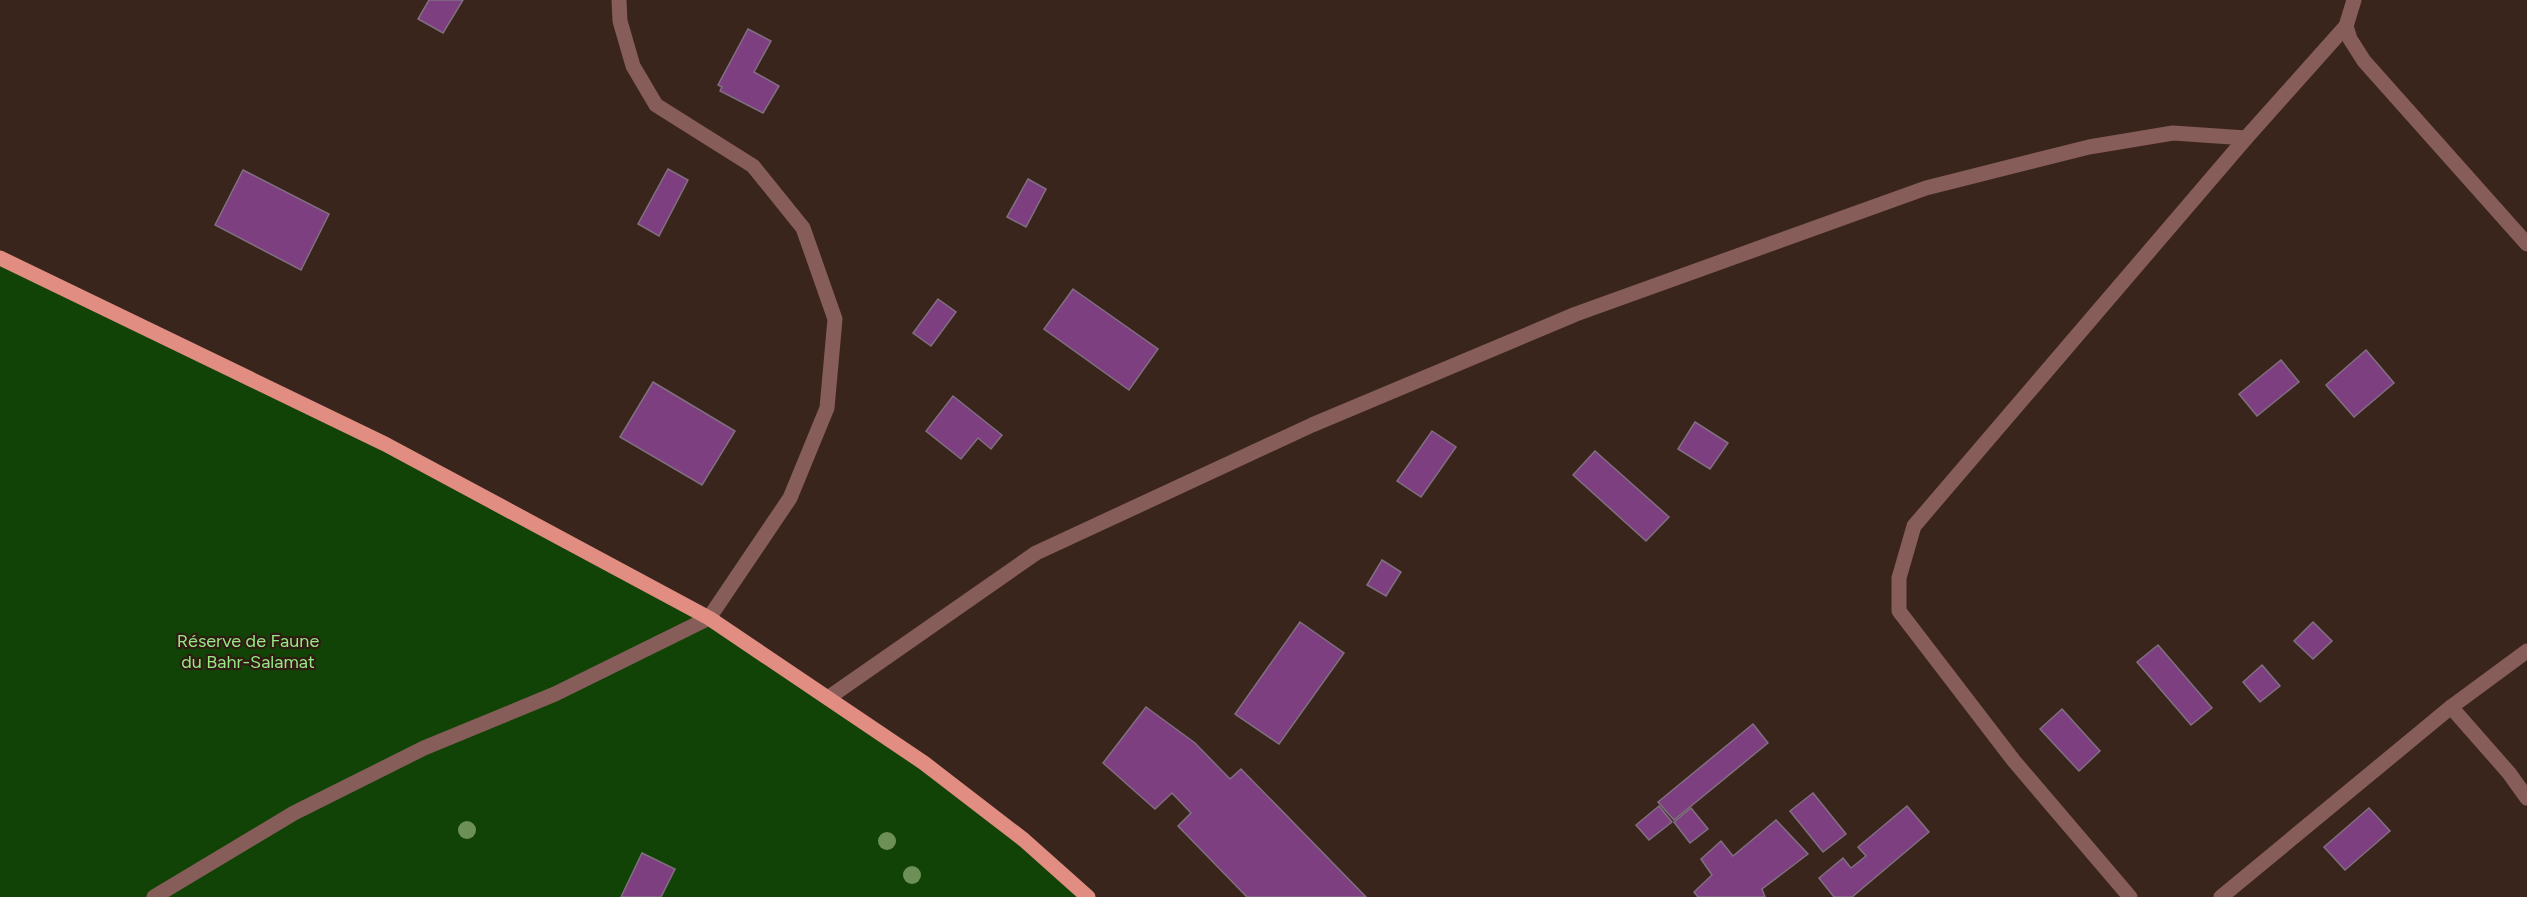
<svg xmlns="http://www.w3.org/2000/svg" width="2527" height="897" font-family="Figtree,sans-serif">
<style>
.green{fill:#124306}
.building{fill:#7d3f7f;stroke:#816f82;stroke-width:1.5}
.lines{fill:none;stroke-linecap:round;stroke-linejoin:round}
.minor{stroke:#865d58;stroke-width:15}
.major{stroke:#e18d82;stroke-width:15}
.tree{fill:#6d9056}
.labels{text-anchor:middle;stroke-width:4.5;stroke-linejoin:round;paint-order:stroke}
.park-label{font-size:18px;fill:#97e886;stroke:#2f1c12}
</style>
<rect width="100%" height="100%" fill="#3a251c"/>
<polygon class="green" points="0,258 385,444 709,618 924,763 1088,897 0,897"/>
<g class="building">
<polygon points="429,0 463,0 443,33 418,19"/>
<polygon points="748,29 771,41 754,72 779,86 763,113 720,91 722,87 718,85"/>
<polygon points="668,169 688,180 659,236 638,224"/>
<polygon points="243,170 329,214 301,270 215,225"/>
<polygon points="1028,179 1046,189 1026,227 1007,217"/>
<polygon points="1073,289 1158,349 1129,390 1044,329"/>
<polygon points="938,299 956,312 931,346 913,333"/>
<polygon points="2366,350 2394,383 2354,417 2326,385"/>
<polygon points="2281,360 2299,382 2257,416 2239,394"/>
<polygon points="653,382 735,431 702,485 620,437"/>
<polygon points="953,396 1002,435 991,449 978,438 961,459 926,431"/>
<polygon points="1695,422 1728,443 1710,469 1678,449"/>
<polygon points="1432,431 1456,447 1421,497 1397,481"/>
<polygon points="1595,451 1669,517 1646,541 1573,475"/>
<polygon points="1382,560 1401,572 1386,596 1367,585"/>
<polygon points="1300,622 1344,653 1279,744 1235,714"/>
<polygon points="2313,622 2332,641 2313,659 2294,641"/>
<polygon points="2158,645 2212,708 2191,725 2137,662"/>
<polygon points="2262,665 2280,686 2260,702 2243,682"/>
<polygon points="1146,707 1195,743 1230,779 1241,769 1366,897 1247,897 1178,826 1191,813 1172,793 1155,809 1103,763"/>
<polygon points="2062,709 2100,751 2079,771 2040,729"/>
<polygon points="1753,724 1768,743 1674,820 1658,802"/>
<polygon points="1813,793 1846,834 1823,852 1790,811"/>
<polygon points="1659,806 1672,822 1649,840 1636,825"/>
<polygon points="1907,806 1929,832 1852,897 1834,897 1819,878 1843,858 1851,868 1866,856 1858,847"/>
<polygon points="1691,808 1708,829 1690,843 1674,822"/>
<polygon points="2369,808 2390,831 2345,870 2324,847"/>
<polygon points="1776,820 1808,854 1762,889 1765,897 1698,897 1694,892 1712,875 1701,859 1721,841 1733,856"/>
<polygon points="642,853 675,869 661,897 621,897"/>
</g>
<g class="lines">
<g class="minor">
<polyline points="2346,26 2350,39 2364,61 2527,244"/>
<polyline points="2527,651 2451,707 2509,773 2527,798"/>
<polyline points="828,698 1036,553 1312,425 1576,314 1926,188 2089,147 2173,133 2246,138"/>
<polyline points="154,897 294,813 424,748 555,694 709,618 790,498 827,408 835,319 803,228 753,166 656,105 633,66 620,21 619,0"/>
<polyline points="2130,897 2014,761 1899,611 1899,578 1914,526 2246,138 2346,26 2354,0"/>
<polyline points="2221,897 2451,707"/>
</g>
<polyline class="major" points="0,258 385,444 709,618 924,763 1024,840 1088,897"/>
</g>
<g class="tree">
<circle cx="467" cy="830" r="9"/>
<circle cx="887" cy="841" r="9"/>
<circle cx="912" cy="875" r="9"/>
</g>
<g class="labels">
<g class="park-label">
<text x="248" y="647">Réserve de Faune<tspan x="248" dy="21">du Bahr-Salamat</tspan></text>
</g>
</g>
</svg>
